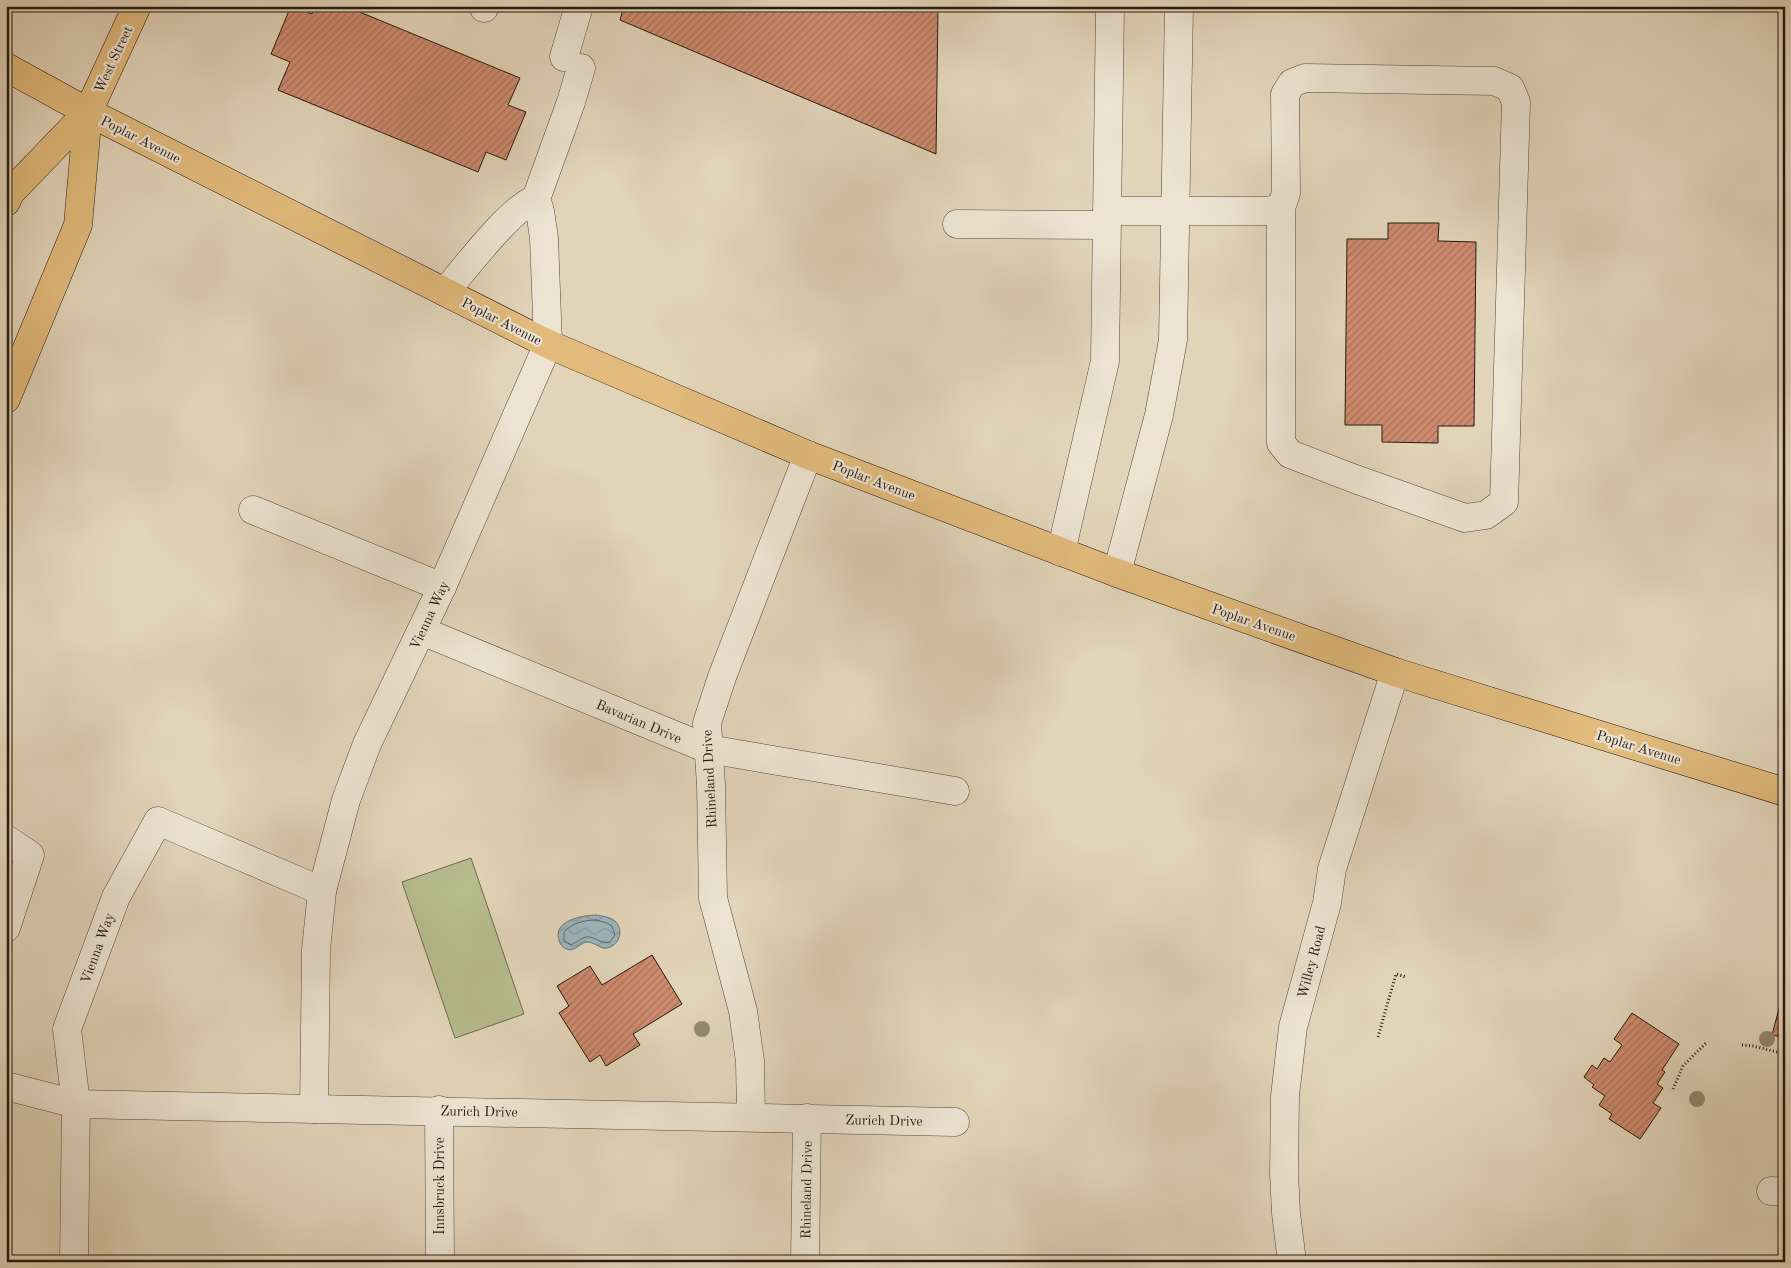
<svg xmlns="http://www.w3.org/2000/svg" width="1791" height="1268" font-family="'Old Standard TT',serif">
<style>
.green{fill:#b5bc8e;stroke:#6e6a4e}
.water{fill:url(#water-waves);stroke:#6c7676}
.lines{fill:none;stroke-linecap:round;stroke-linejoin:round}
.shore{stroke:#606664;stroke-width:1}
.building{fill:url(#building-hatch);stroke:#26180e}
.minor-casing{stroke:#554739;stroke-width:29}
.major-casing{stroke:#26180e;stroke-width:29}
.path{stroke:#26180e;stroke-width:3;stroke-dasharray:1 2.5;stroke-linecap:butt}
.minor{stroke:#ece3d2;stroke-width:28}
.major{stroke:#e1ba7c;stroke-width:28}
.tree{fill:#928870}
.labels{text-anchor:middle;stroke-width:4.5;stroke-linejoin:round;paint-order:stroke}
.street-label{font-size:14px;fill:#26180e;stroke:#ece3d2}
</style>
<defs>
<pattern id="water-waves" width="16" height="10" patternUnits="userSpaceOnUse" patternTransform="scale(1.25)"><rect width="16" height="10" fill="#9bb5bb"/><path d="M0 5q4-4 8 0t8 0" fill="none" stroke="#859ba0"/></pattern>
<pattern id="building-hatch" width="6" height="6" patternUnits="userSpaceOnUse" patternTransform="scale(1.25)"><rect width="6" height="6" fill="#cf8b6f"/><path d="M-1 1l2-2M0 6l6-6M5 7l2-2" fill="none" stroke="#a8715a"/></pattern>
</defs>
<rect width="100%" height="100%" fill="#e2d4b9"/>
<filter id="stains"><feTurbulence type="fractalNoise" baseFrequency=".004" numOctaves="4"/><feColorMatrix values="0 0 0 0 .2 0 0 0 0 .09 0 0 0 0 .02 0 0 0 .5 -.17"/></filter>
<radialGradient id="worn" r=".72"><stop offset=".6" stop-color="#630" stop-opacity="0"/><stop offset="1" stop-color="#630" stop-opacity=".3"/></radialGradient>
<polygon class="green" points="471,858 524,1014 455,1038 402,882"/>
<path class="water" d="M596,915C602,916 610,917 615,921C623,928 621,943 610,947C601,951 597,943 588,942C582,942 577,949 570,950C565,949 560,946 559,940C552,921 583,915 596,915Z"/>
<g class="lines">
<path class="shore" d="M596,920L607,923L612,926L615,935L610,942C600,945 596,936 586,937C581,938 576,943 571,945L564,941V932C572,923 584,920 596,920Z"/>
</g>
<g class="building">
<polygon points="291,6 312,14 315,6 345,6 520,78 508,105 526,112 506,160 486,152 478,172 278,90 290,62 271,54"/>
<polygon points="624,6 938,6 936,154 620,20"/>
<polygon points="1388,223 1439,223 1438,241 1476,242 1474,426 1438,426 1438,443 1382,442 1382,425 1345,425 1347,239 1388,239"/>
<polygon points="652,955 682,1004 633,1034 640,1045 606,1066 600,1055 590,1062 559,1013 569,1006 557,986 590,966 602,985"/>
<polygon points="1785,986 1785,1038 1772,1035"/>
<polygon points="1632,1013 1679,1044 1662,1070 1665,1072 1657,1084 1663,1088 1653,1103 1661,1108 1640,1139 1609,1119 1612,1114 1599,1105 1605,1096 1592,1087 1594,1085 1584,1077 1592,1065 1597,1069 1604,1058 1610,1062 1622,1045 1614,1039"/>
</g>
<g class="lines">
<defs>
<g id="minor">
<polyline points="484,8 484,6"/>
<polyline points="564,57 579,6"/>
<polyline points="1107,211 1267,211 1281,208 1286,193 1285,94 1292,83 1305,78 1494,81 1510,88 1516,102 1504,502 1486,515 1465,518 1355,479 1290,454 1281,443 1281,208"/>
<polyline points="957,224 1107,225"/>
<path d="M445,292C464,270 511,207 536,199"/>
<polyline points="253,510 442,587"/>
<polyline points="1061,552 1105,361 1110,6"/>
<polyline points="1117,573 1159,415 1173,340 1179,6"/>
<polyline points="422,631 708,749 955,791"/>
<polyline points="6,839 30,855 6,928"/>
<polyline points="6,1086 76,1104 955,1122"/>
<polyline points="314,1109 316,950 322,891 346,800 367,744 442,587 548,344 544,238 540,211 536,199 571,102 581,68"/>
<polyline points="439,1110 440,1262"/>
<polyline points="751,1117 750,1061 743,1011 713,898 711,785 707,723 722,677 808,455"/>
<polyline points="1771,1191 1785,1192"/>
<polyline points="74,1262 76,1104 67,1029 116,897 158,821 322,891"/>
<polyline points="805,1262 807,1118"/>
<polyline points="1292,1262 1286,1213 1284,1173 1285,1096 1293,1027 1327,903 1332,869 1395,672"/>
</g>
<g id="major">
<polyline points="6,67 88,112 548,344 808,455 1117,573 1395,672 1785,792"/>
<polyline points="6,202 10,193 88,112 137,6"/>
<polyline points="6,399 78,225 88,112"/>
</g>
</defs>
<use href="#minor" class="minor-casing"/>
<use href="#major" class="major-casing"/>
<g class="path">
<polyline points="1378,1037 1396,974 1406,977"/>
<polyline points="1742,1045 1753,1046 1785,1054"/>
<polyline points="1673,1089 1683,1066 1707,1042"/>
</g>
<use href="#minor" class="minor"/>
<use href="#major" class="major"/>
</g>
<g class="tree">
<circle cx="702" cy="1029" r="8"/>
<circle cx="1767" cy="1039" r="8"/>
<circle cx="1697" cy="1099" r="8"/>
</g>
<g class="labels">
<g class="street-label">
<text transform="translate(113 59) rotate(-65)" y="5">West Street</text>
<text transform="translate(141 139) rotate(27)" y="5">Poplar Avenue</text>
<text transform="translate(502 321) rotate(27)" y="5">Poplar Avenue</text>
<text transform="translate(874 480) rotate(21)" y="5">Poplar Avenue</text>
<text transform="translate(429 615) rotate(-65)" y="5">Vienna Way</text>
<text transform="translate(1254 622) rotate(19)" y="5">Poplar Avenue</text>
<text transform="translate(639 721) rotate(23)" y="5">Bavarian Drive</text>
<text transform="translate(1639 747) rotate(17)" y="5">Poplar Avenue</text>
<text transform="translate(709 779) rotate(-93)" y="5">Rhineland Drive</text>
<text transform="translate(97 948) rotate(-70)" y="5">Vienna Way</text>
<text transform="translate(1311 962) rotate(-75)" y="5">Willey Road</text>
<text transform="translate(479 1111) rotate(1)" y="5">Zurich Drive</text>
<text transform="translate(884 1120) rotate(1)" y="5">Zurich Drive</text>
<text transform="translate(439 1186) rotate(-90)" y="5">Innsbruck Drive</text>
<text transform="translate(806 1190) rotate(-89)" y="5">Rhineland Drive</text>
</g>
</g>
<rect width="1791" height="1268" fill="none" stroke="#e2d4b9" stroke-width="25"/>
<rect x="8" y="8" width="1776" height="1253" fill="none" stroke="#26180e" stroke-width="2.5"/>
<rect x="12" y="12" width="1766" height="1243" fill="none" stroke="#26180e"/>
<rect width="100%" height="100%" filter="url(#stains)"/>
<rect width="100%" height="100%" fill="url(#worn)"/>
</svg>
